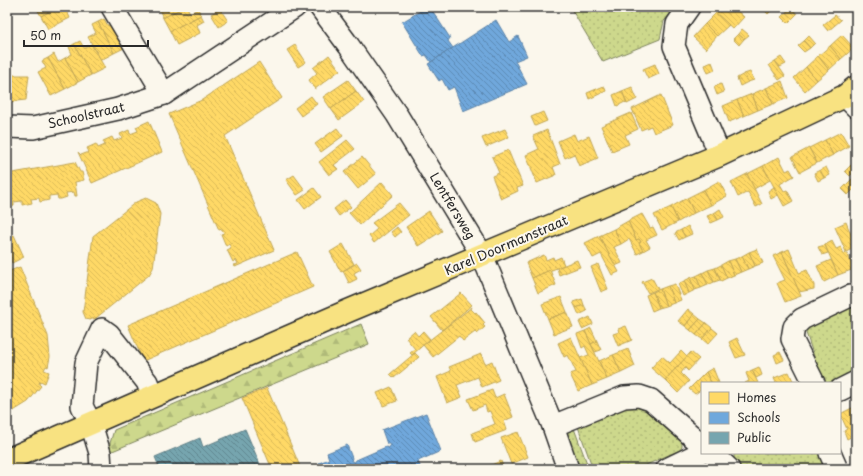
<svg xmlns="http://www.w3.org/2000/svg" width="863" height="476" font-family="'Playpen Sans',sans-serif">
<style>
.grass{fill:url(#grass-dots);stroke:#7c825c}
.forest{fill:url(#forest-firs);stroke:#7c825c}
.homes{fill:url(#homes-back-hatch);stroke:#bfa554}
.schools{fill:url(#schools-back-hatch);stroke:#5b82a7}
.public{fill:url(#public-back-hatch);stroke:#608087}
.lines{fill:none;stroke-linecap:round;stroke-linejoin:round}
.minor-casing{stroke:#2b2b2b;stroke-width:24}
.major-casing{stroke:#2b2b2b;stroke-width:25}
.minor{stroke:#fbf7ec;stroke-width:21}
.major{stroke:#f8e281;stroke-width:22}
.labels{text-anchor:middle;stroke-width:4;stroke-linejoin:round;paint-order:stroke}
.street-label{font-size:13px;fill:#2b2b2b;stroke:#fbf7ec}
</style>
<defs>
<pattern id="grass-dots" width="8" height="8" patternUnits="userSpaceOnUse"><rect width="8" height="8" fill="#cdd88c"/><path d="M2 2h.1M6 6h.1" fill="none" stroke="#b0ba79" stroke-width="1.8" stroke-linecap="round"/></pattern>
<pattern id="forest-firs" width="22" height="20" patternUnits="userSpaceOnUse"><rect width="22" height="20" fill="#cdd88c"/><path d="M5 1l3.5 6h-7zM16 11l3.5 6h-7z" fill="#b0ba79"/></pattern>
<pattern id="homes-back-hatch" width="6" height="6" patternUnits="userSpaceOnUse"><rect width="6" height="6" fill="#ffd966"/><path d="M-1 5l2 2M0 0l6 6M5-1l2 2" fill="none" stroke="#dbba59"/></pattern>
<pattern id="schools-back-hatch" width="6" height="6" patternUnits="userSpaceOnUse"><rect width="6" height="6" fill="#6fa8dc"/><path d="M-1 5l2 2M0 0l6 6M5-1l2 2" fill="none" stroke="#5b89b3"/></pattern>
<pattern id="public-back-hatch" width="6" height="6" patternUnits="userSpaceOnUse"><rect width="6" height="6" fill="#76a5af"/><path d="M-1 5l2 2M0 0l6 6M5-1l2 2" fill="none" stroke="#61878f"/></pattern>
</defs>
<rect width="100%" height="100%" fill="#fbf7ec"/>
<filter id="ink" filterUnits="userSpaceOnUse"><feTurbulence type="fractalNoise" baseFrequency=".025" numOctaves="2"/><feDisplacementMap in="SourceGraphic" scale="8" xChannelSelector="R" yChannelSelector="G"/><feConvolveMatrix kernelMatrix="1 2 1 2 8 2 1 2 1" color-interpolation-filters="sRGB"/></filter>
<g filter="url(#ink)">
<g class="grass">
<polygon points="570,7 677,7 664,21 660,39 603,62"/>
<polygon points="853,302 856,305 856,372 833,383 823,383 804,327"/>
<polygon points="628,399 636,405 654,413 682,440 682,447 680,450 637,469 593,469 576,421"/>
<polygon points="572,423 589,469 576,469 563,431"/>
<polygon points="734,453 825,453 827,455 823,469 738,469 730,461 734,459"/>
</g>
<polygon class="forest" points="361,324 369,344 110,452 110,443 114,430"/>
<g class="homes">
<polygon points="36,7 59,7 41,16"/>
<polygon points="59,7 74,7 67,11 70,18 48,29 41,16"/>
<polygon points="158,7 184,7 163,18"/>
<polygon points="184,7 187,7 190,13 198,9 201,15 170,31 163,18"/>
<polygon points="721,7 733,7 744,17 733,29 716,13"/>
<polygon points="763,7 771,7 773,9 768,14 762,8"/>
<polygon points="791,7 797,14 788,23 782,17"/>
<polygon points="220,9 228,21 219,27 211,14"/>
<polygon points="716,13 729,25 717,36 705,24"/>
<polygon points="201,15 204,21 197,25 200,33 177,45 170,31"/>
<polygon points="835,15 841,20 828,31 823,25"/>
<polygon points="104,19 108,26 115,22 128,46 114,53 98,22"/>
<polygon points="98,22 114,53 101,60 88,37 96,33 92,25"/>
<polygon points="705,24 717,36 706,49 693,37"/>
<polygon points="742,29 749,35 744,39 738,34"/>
<polygon points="738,34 744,39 739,45 733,39"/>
<polygon points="842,35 854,48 841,59 830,46"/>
<polygon points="809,36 815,43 810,48 804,41"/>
<polygon points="80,41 84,48 91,44 105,68 91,75 74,44"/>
<polygon points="804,41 810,48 804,52 798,46"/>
<polygon points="74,44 91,75 78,82 65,58 72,54 69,47"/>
<polygon points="295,45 306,62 298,67 287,50"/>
<polygon points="830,46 841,59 829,70 818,56"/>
<polygon points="54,54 58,62 65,58 78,82 65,89 48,58"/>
<polygon points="329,55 340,70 315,89 309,80 317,73 313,68"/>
<polygon points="818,56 829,70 817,80 806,67"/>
<polygon points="781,57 786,64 780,67 775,61"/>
<polygon points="48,58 65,89 51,96 38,72 46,68 42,61"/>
<polygon points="775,61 785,76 779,80 769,65"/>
<polygon points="259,62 282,98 225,136 274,250 235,267 234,265 238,264 236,260 233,262 227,250 231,248 229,244 226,246 221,234 224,233 222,229 219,230 169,114 202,100"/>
<polygon points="712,62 715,70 708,73 705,65"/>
<polygon points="655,64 659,74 648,79 643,69"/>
<polygon points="806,67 817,80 805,91 794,78"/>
<polygon points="750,72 754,80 748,82 744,74"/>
<polygon points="744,74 748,82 740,86 737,78"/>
<polygon points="13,75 29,75 26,100 7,102 7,83 13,83"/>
<polygon points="348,80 356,91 331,109 323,97"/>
<polygon points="782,81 788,98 773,104 766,88"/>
<polygon points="721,84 724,92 717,95 714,87"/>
<polygon points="604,86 606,91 589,99 587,93"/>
<polygon points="632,87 637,99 627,104 622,91"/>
<polygon points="766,88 773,104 758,110 752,94"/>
<polygon points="356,91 364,102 339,120 331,109"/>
<polygon points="622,91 627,104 625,102 617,106 613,95"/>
<polygon points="752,94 758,110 744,116 737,100"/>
<polygon points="661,95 673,125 654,133 651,126 641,130 632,109"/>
<polygon points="311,96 317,104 301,116 295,108"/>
<polygon points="737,100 744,116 729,122 723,106"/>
<polygon points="543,112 547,121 535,126 531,117"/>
<polygon points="631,113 638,129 625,135 629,144 612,151 601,126"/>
<polygon points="149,121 162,152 92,183 78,152 81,155 89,152 87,148 96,144 98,148 105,145 103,141 112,137 114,141 122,138 120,134 129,130 130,134 138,131 136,127"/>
<polygon points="337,128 343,136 321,152 315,144"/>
<polygon points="505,129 509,137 486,147 482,138"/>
<polygon points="547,130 560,164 553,167 556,175 537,183 526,155 539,149 533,136"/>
<polygon points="841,132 849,146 833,155 825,140"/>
<polygon points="574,134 577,141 589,136 598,158 579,166 574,154 565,158 558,141"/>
<polygon points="347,140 355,149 334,165 338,169 329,175 319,162"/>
<polygon points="825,140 833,155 817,163 809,148"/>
<polygon points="809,148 817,163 800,172 792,157"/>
<polygon points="508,150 523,186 517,188 518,191 501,199 492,176 499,173 492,157"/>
<polygon points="362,157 376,174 358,189 344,172"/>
<polygon points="779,157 786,171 790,169 794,176 780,184 784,191 787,190 793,201 784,206 763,166"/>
<polygon points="856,160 856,170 850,176 845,171"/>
<polygon points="75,162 80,172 82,172 84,180 75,182 77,196 75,196 74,192 66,193 67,197 61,199 58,199 57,195 49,196 49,200 40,202 39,198 31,199 32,203 22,205 22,201 14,202 14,206 7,208 7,174"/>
<polygon points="763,166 770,180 754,189 747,174"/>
<polygon points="826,167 830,175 824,178 820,170"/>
<polygon points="820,170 824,178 818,181 814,173"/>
<polygon points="747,174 762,204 756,207 748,192 738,197 731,182"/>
<polygon points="294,175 305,190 297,195 286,180"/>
<polygon points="856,175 856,187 848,195 842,189"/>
<polygon points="719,181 727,196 711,205 703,190"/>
<polygon points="382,182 393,195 360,225 349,213"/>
<polygon points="774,187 778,195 771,199 768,191"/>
<polygon points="314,188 321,197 305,209 298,200"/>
<polygon points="703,190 711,205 694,213 687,198"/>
<polygon points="146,198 156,203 160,214 153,268 149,275 122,297 96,318 89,320 86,319 83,312 93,236 136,202"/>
<polygon points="687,198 694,213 678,222 671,207"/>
<polygon points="345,200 351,207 339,216 334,209"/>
<polygon points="399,203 409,215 374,243 369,236 377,229 372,223"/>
<polygon points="671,207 678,222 662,230 654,215"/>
<polygon points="720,209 724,217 718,220 714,213"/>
<polygon points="429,211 442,231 418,246 406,227"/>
<polygon points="714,213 718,220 711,223 707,216"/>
<polygon points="642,214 650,228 653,227 657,235 646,240 650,247 643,251 639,243 641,242 639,239 636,240 628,221"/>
<polygon points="628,221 636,240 639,239 641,242 639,243 643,251 637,254 629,239 621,244 614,229"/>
<polygon points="846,222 856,247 846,252 835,227"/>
<polygon points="688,226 692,234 685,237 681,230"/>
<polygon points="397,227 401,232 395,237 391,232"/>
<polygon points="614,229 621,244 614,247 622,263 615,266 599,236"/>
<polygon points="681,230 685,237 679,240 675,233"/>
<polygon points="14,235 24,257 12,263 7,250 7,238"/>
<polygon points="599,236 619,272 612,275 601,254 593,258 585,243"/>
<polygon points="832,241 836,249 841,247 844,254 847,253 854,269 838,275 825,245"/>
<polygon points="343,244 354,264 341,272 330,252"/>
<polygon points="825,245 828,253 822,255 818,247"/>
<polygon points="757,249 763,263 755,266 749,252"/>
<polygon points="789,249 799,273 807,270 814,285 814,289 799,292 782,252"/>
<polygon points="297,252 313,287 143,361 128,325"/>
<polygon points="749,252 755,266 748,269 742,256"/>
<polygon points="782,252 801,296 785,302 777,283 785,280 773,256"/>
<polygon points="544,255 546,260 553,257 554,260 561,257 564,265 532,278 526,263"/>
<polygon points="742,256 748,269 741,272 735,259"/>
<polygon points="735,259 741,272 734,275 728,261"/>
<polygon points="577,260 580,267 559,275 557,268"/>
<polygon points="831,260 838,275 824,282 817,266"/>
<polygon points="728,261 734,275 727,278 721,265"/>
<polygon points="357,263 361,269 354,273 357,279 349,283 343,271"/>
<polygon points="598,264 608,289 601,292 591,267"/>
<polygon points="721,265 727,278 721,281 715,268"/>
<polygon points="20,267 48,336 50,357 48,367 46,366 44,370 49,372 45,383 40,381 39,384 41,386 28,402 7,415 7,272"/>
<polygon points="715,268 720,280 714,282 708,270"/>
<polygon points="550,270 556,285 538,293 532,278"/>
<polygon points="708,270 714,282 708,285 702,273"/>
<polygon points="702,273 708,285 701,288 696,276"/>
<polygon points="696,276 701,288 695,290 690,278"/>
<polygon points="652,278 658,289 648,293 642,282"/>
<polygon points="690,278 695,290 689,293 684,281"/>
<polygon points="684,281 689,293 683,296 678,284"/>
<polygon points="675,284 681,300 674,303 668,286"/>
<polygon points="668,286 674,303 666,306 660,289"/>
<polygon points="660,289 666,306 659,308 653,292"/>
<polygon points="653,292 659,308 652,311 646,295"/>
<polygon points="461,293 472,305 442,330 431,317"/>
<polygon points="561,297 567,312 548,319 542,304"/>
<polygon points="582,299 584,305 576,308 573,302"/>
<polygon points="584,305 587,311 579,315 576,308"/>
<polygon points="472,307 471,309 475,313 476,312 485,323 483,325 485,327 477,334 475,332 463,341 459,336 433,357 423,345"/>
<polygon points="688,309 694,314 685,326 678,321"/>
<polygon points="567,312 573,327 554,334 548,319"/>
<polygon points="694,314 700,319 690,330 685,326"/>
<polygon points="590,317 593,324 582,329 579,322"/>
<polygon points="700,319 706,323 696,335 690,330"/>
<polygon points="706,323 712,328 702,339 696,335"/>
<polygon points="626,326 632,340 618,346 613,334 619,332 618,329"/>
<polygon points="591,328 597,341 591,344 585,331"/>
<polygon points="712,328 718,333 708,344 702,339"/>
<polygon points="414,331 418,336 423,331 430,339 412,355 410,353 415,349 406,338"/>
<polygon points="585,331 607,379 592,385 580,358 589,355 585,346 582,348 577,334"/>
<polygon points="571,337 592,385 578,391 570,374 576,372 568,355 564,357 558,343"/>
<polygon points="737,338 745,355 736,358 729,342"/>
<polygon points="597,341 601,350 595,352 591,344"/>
<polygon points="628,349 635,366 621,373 613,355"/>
<polygon points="681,351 687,357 665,380 651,368 662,356 670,363"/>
<polygon points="691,352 699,359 688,371 685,368 681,373 689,381 678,393 665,380"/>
<polygon points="780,352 784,360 777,363 774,355"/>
<polygon points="415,353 419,357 394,378 390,374"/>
<polygon points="481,354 485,364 492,361 499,380 482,387 478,377 457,385 462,397 447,403 437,377 451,371 449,367"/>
<polygon points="613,355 621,373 607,379 599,361"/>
<polygon points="759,367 762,375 756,378 752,370"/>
<polygon points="713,368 719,383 711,383 706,372"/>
<polygon points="752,370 758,383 745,383 749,381 746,373"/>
<polygon points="706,372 711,383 702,383 702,389 695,394 689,389"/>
<polygon points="789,372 794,383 776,383 774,378"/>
<polygon points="391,387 397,401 383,406 377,393"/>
<polygon points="267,388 301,469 272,469 242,398"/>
<polygon points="492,390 495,398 504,394 513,417 504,421 507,430 475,442 472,433 495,424 490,411 487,412 485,405 473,410 468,399"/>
<polygon points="856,406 856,434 847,439 844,431 847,429 840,414"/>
<polygon points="518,432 528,457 511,464 501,438"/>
<polygon points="501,461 504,469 481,469"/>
</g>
<g class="schools">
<polygon points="427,7 430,7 450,38 448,41 453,48 431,62 426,55 423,56 402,22"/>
<polygon points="496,20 509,42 518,36 527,56 515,61 527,84 463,111 454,87 448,90 442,79 439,81 428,64"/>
<polygon points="426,413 441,451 418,461 421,469 322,469 319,463 329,459 327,453 347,445 352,458 351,461 355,462 356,460 386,447 389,448 391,444 387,444 382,430"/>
</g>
<polygon class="public" points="245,429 262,469 160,469 155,457 200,438 203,447"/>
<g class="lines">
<defs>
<g id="minor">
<polyline points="112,7 164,94"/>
<polyline points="320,7 349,46 397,115 482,255 553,426 568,469"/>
<polyline points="689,7 677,24 674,46 720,155"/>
<polyline points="845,96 856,107"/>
<polyline points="7,127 33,128 118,109 164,94 295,7"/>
<polyline points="814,383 792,339 794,327 802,319 850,296 856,297"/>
<polyline points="840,390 856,382"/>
<polyline points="553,426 624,397 639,396 651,400 702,445"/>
<polyline points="712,453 729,469"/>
<polyline points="830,453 837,469"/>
<polyline points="101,469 100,453 91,424 82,406 86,363 102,329 109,334 147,382 152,395"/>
<polyline points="667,469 702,452"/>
</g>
<polyline id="major" points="7,460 348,311 720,155 845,96 856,87"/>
</defs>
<use href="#minor" class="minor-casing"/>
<use href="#major" class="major-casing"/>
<use href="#minor" class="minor"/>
<use href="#major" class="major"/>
</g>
</g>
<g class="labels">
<g class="street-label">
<text transform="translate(86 115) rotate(-13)" y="5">Schoolstraat</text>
<text transform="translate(453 206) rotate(59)" y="5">Lentfersweg</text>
<text transform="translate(506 245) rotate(-23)" y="5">Karel Doormanstraat</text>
</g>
</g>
<rect width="863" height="476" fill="none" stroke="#fbf7ec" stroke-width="24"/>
<rect x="12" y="12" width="839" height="452" fill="none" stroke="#2b2b2b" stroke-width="1.5" filter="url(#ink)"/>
<rect x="701" y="382" width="140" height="72" fill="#fbf7ec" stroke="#a8a59f"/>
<rect x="709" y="392" width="20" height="12" fill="#ffd966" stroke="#a8a59f"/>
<text x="737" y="402" font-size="12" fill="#2b2b2b">Homes</text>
<rect x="709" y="412" width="20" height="12" fill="#6fa8dc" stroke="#a8a59f"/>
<text x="737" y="422" font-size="12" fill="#2b2b2b">Schools</text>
<rect x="709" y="432" width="20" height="12" fill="#76a5af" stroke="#a8a59f"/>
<text x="737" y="442" font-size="12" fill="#2b2b2b">Public</text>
<path d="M24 40v6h124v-6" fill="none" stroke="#2b2b2b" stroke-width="2"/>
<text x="30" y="40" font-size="12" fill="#2b2b2b" stroke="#fbf7ec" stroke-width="3" paint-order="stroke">50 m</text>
</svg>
